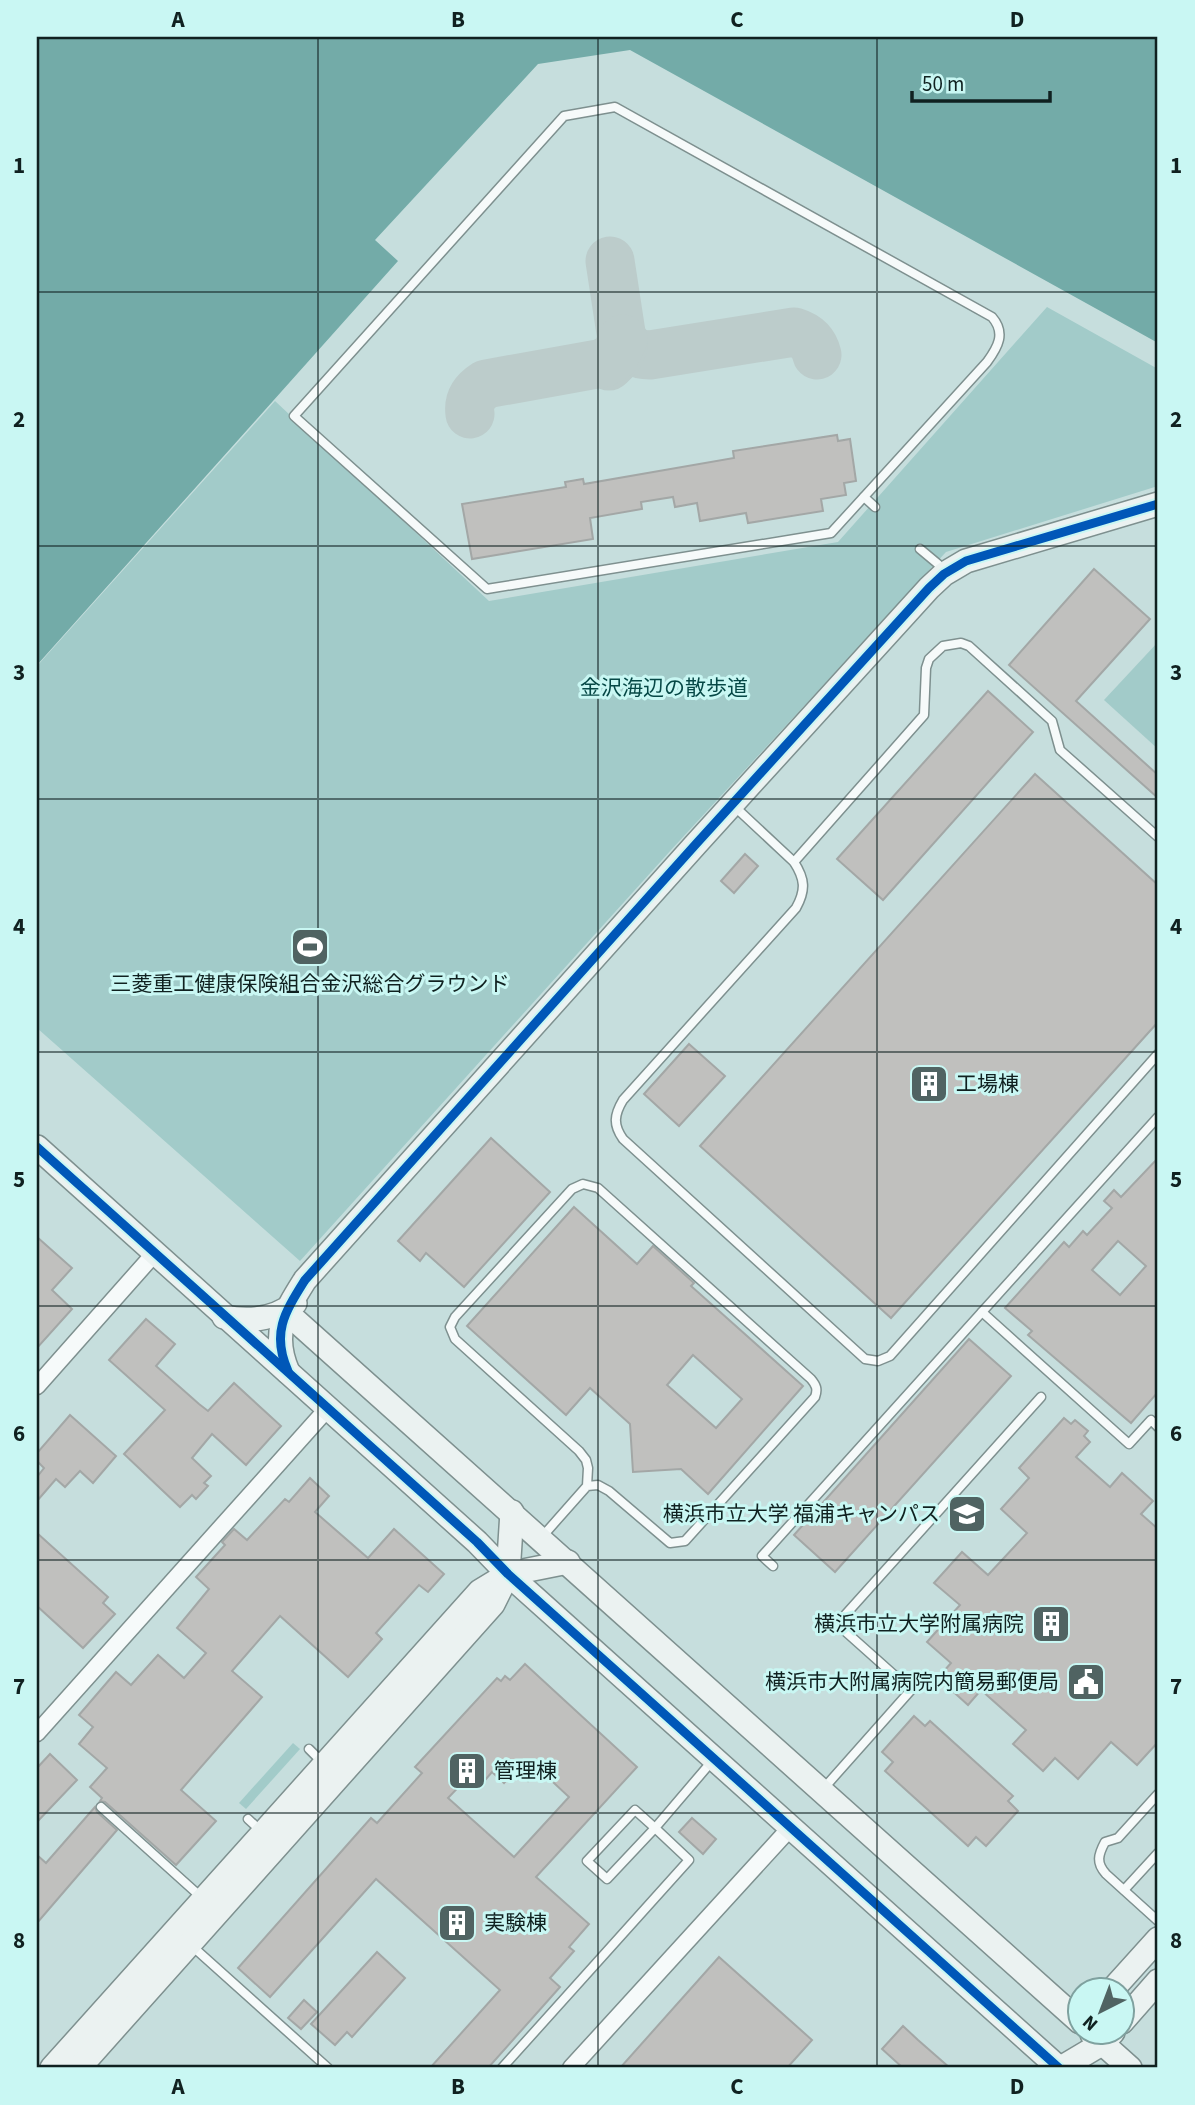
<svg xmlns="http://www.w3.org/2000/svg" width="1195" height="2105" font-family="'Source Sans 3','Noto Sans JP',sans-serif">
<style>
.green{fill:#a2cbc9}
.water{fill:#73aba8}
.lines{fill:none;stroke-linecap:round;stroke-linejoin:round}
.taxiway{stroke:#bccccb;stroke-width:49}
.building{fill:#c0c0be;stroke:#a3a7a6;stroke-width:2;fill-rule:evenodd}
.lane-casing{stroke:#7e908f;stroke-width:11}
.street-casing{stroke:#7e908f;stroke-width:19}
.secondary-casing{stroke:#7e908f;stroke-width:26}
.lane{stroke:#f6fafa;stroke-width:8}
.street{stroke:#f6fafa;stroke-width:16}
.secondary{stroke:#ebf2f1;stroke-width:23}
.cycleway-casing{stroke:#c9f7f3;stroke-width:13}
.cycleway{stroke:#0057b8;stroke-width:9}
.grid{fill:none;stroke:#102120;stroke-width:2;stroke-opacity:0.55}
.labels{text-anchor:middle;stroke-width:6;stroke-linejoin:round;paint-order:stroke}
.park-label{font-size:21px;fill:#064846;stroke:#c9f7f3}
.poi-label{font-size:21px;fill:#102120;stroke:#c9f7f3;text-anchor:start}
.neatline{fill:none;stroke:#102120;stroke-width:2.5}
.grid-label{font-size:23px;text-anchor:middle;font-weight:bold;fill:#102120}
</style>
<rect width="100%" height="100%" fill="#c6dedd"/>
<g class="green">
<polygon points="1047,307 1158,369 1158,486 946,552 671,850 300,1261 37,1028 37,666 275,401 489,601 838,542"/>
<polygon points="1158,642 1158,749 1104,700"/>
<polygon points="293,1743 300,1749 246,1809 239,1803"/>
</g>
<polygon class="water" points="37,37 1158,37 1158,343 630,50 538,64 375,240 398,261 37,665"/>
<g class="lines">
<g class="taxiway">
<path d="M623,339C629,350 637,355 650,355L794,332C807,336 814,343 817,355"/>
<polyline points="609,366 618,357 623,346 610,261"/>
<path d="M470,414C468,400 475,391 486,384L603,363L615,356L623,339"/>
</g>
</g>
<g class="building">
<polygon points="837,435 838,441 850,439 856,481 844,483 846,495 821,499 823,511 748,523 746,513 700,521 697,503 675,507 673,497 641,502 642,509 590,518 593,539 472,559 462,504 566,487 565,482 583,479 584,484 734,458 733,451"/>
<polygon points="1094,569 1150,619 1076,701 1158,775 1158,798 1009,665"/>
<polygon points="988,691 1033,732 883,900 837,859"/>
<polygon points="1035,774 1158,885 1158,1022 891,1318 700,1146"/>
<polygon points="745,854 758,866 734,893 721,881"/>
<polygon points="689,1044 725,1076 679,1126 644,1094"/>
<polygon points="491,1138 550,1192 464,1287 426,1253 420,1261 398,1241"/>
<path d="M1158,1158V1392L1131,1423L1028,1335L1032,1331L1005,1308L1064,1242L1069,1247L1083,1231L1087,1235L1112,1208L1104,1201L1114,1190L1121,1197ZM1118,1241L1146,1266L1120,1295L1092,1270Z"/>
<path d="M574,1207L637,1264L653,1246L694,1283L691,1286L803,1386L708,1494L681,1469L633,1472L630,1424L590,1388L566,1415L467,1326ZM693,1355L742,1399L716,1428L667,1385Z"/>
<polygon points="37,1237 72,1268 52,1290 72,1309 37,1348"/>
<polygon points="146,1319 175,1344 156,1366 199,1404 208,1411 234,1383 281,1426 246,1465 212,1434 192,1458 211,1476 204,1483 208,1486 196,1499 192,1495 180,1507 124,1454 165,1410 109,1360"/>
<polygon points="969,1339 1011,1376 835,1572 794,1535"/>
<polygon points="70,1415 116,1456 93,1483 80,1471 65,1487 56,1479 37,1501 37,1477 44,1468 37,1461 37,1453"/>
<polygon points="1064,1418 1071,1424 1075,1420 1088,1431 1084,1436 1090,1442 1076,1457 1110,1487 1122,1473 1153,1501 1141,1514 1158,1529 1158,1742 1137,1765 1111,1742 1078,1779 1055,1758 1043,1771 1013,1744 1026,1730 981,1690 968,1705 938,1678 951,1663 927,1642 960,1605 934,1583 962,1552 988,1575 1027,1533 1001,1509 1029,1478 1019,1468"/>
<polygon points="310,1478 329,1496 315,1512 368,1558 394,1529 444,1574 428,1592 419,1585 376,1633 382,1639 348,1677 280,1616 232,1671 262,1697 181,1790 216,1821 176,1865 105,1802 100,1801 102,1798 90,1787 107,1768 79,1744 93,1727 79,1715 116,1672 131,1685 158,1655 184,1678 206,1653 177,1628 209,1589 196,1577 225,1545 222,1542 234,1529 247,1540 285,1499 289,1502"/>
<polygon points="37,1533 108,1597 103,1603 115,1614 83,1648 37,1606"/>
<path d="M525,1664L637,1767L536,1877L589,1924L569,1947L574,1951L550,1978L560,1987L488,2068H430L500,1990L376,1879L270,1997L238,1968L371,1818L377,1823L422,1773L415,1767L497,1678L501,1681L505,1676L510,1680ZM539,1769L569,1797L514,1857L448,1798L469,1776L480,1786L492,1772L504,1783L516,1770L528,1781Z"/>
<polygon points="914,1716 925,1726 930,1721 1013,1796 1008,1801 1018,1811 986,1846 976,1837 968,1846 885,1771 893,1762 882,1752"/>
<polygon points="50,1754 77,1780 37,1822 37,1768"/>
<polygon points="95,1807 97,1812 117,1830 37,1923 37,1855 46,1863"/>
<polygon points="692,1818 716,1839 703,1854 679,1832"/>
<polygon points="377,1952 405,1978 352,2037 347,2032 335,2045 311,2024"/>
<polygon points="719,1957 812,2040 787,2068 620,2068"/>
<polygon points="304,2000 317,2012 301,2029 288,2018"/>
<polygon points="903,2026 918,2040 950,2068 903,2068 882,2049"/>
</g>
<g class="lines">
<defs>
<g id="lane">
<path d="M615,107L992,317C1006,333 998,347 987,362L831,533L487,589L294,416L564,116Z"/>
<polyline points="864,497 875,507"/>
<polyline points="920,549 938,564 942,572"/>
<path d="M734,806L794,862C805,879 806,890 796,908L623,1100C614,1115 613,1125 623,1139L865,1359L878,1361L890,1356L1158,1054"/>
<polyline points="794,862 924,715 926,668 929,659 943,646 961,643 969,646 1052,721 1060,750 1158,837"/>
<polyline points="1158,1117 982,1312 1129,1444 1151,1420 1158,1427"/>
<path d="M541,1538L587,1486L588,1468L586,1460L579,1451L455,1339L450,1327L455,1317L572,1189L583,1184L598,1188L811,1379C816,1385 818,1389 815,1397L685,1541L670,1543L609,1491L598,1485L587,1486"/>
<polyline points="773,1566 762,1556 982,1312"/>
<polyline points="309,1749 322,1762"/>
<polyline points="824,1788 911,1690 837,1624 1041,1397"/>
<path d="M1158,1794L1118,1838L1105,1842C1098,1855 1096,1863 1106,1874L1158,1921"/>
<polyline points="101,1807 201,1897"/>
<polygon points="635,1810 655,1828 607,1879 587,1861"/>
<polyline points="248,1819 261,1831"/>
<polyline points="1124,1890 1158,1853"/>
<polyline points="192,1946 328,2068"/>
<polyline points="502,2068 689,1860 655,1828 713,1760"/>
</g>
<g id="street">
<polyline points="37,1386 154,1254"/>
<polyline points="37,1733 328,1408"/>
<polyline points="571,2068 791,1827"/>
</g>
<g id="secondary">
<polyline points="37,1147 477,1542 508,1574 1059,2068"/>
<polyline points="285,1311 1080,2022"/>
<path d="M224,1317C250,1322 274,1320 295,1303"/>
<path d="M288,1372C271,1333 285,1312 305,1280L696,844L929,588L944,574L966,561L1158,504"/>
<polyline points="1112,1990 1158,1939"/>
<polyline points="1122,2022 1158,1981"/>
<polyline points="1092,2034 1130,2068"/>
<polyline points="52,2068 480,1591 508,1574 568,1562"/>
<polyline points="79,2068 493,1604 508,1574 512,1512"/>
<polyline points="1061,2068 1103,2043 1113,2032"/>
</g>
</defs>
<use href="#lane" class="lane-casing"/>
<use href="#street" class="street-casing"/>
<use href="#secondary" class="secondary-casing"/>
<use href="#lane" class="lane"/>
<use href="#street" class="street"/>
<use href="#secondary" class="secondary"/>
<defs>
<g id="cycleway">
<polyline points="37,1147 477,1542 508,1574 1059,2068"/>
<path d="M288,1371C271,1333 285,1312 305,1280L696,844L929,588L944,574L966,561L1158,504"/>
</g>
</defs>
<use href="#cycleway" class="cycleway-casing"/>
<use href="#cycleway" class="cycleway"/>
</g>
<path class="grid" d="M318,37V2068M598,37V2068M877,37V2068M37,292H1158M37,546H1158M37,799H1158M37,1052H1158M37,1306H1158M37,1560H1158M37,1813H1158"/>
<defs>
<symbol id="stadium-square" viewBox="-11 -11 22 22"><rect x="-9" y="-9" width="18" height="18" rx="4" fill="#506362" stroke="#c9f7f3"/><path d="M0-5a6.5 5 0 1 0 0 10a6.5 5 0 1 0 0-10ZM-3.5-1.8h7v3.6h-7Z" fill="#fff"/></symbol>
<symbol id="building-square" viewBox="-11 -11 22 22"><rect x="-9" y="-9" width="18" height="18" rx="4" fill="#506362" stroke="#c9f7f3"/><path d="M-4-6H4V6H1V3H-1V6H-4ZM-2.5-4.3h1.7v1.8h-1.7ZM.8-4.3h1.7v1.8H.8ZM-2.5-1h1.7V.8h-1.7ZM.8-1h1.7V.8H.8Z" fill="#fff"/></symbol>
<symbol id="university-square" viewBox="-11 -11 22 22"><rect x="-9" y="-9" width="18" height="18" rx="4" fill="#506362" stroke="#c9f7f3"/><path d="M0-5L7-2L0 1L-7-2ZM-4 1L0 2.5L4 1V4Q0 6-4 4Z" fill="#fff"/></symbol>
<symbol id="civic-square" viewBox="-11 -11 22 22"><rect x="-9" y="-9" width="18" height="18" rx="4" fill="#506362" stroke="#c9f7f3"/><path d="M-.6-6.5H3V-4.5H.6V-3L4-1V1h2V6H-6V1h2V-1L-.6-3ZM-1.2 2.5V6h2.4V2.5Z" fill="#fff"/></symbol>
</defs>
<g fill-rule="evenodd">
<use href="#stadium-square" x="288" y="925" width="44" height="44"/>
<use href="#building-square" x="907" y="1062" width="44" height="44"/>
<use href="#university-square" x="945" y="1492" width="44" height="44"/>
<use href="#building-square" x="1029" y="1602" width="44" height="44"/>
<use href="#civic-square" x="1064" y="1660" width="44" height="44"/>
<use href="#building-square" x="445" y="1749" width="44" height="44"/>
<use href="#building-square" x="435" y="1901" width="44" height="44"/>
</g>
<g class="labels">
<g class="park-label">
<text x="664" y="695">金沢海辺の散歩道</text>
</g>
<g class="poi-label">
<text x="310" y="991" text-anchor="middle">三菱重工健康保険組合金沢総合グラウンド</text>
<text x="956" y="1091">工場棟</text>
<text x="940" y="1521" text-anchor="end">横浜市立大学 福浦キャンパス</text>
<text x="1024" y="1631" text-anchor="end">横浜市立大学附属病院</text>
<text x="1059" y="1689" text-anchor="end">横浜市大附属病院内簡易郵便局</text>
<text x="494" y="1778">管理棟</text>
<text x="484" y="1930">実験棟</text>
</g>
</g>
<rect width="1195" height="2105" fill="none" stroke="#c9f7f3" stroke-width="77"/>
<g transform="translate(1101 2011) rotate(222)"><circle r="33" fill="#c9f7f3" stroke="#7fa19f" stroke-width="2"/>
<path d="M0-5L12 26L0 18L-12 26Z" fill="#506362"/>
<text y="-10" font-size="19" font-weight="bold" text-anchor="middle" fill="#102120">N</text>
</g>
<path d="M912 91v10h138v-10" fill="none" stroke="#102120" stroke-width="3.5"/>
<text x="922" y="91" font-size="21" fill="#102120" stroke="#c9f7f3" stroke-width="5" paint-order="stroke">50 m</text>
<rect x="38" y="38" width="1118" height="2028" class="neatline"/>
<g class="grid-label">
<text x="178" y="27">A</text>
<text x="458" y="27">B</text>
<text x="737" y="27">C</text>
<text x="1017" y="27">D</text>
<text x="19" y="173">1</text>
<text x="1176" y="173">1</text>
<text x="19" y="427">2</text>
<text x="1176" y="427">2</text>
<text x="19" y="680">3</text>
<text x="1176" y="680">3</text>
<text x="19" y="934">4</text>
<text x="1176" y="934">4</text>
<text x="19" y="1187">5</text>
<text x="1176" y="1187">5</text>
<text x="19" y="1441">6</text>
<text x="1176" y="1441">6</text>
<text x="19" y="1694">7</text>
<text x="1176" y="1694">7</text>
<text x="19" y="1948">8</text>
<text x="1176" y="1948">8</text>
<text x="178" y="2094">A</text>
<text x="458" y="2094">B</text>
<text x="737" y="2094">C</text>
<text x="1017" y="2094">D</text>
</g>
</svg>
